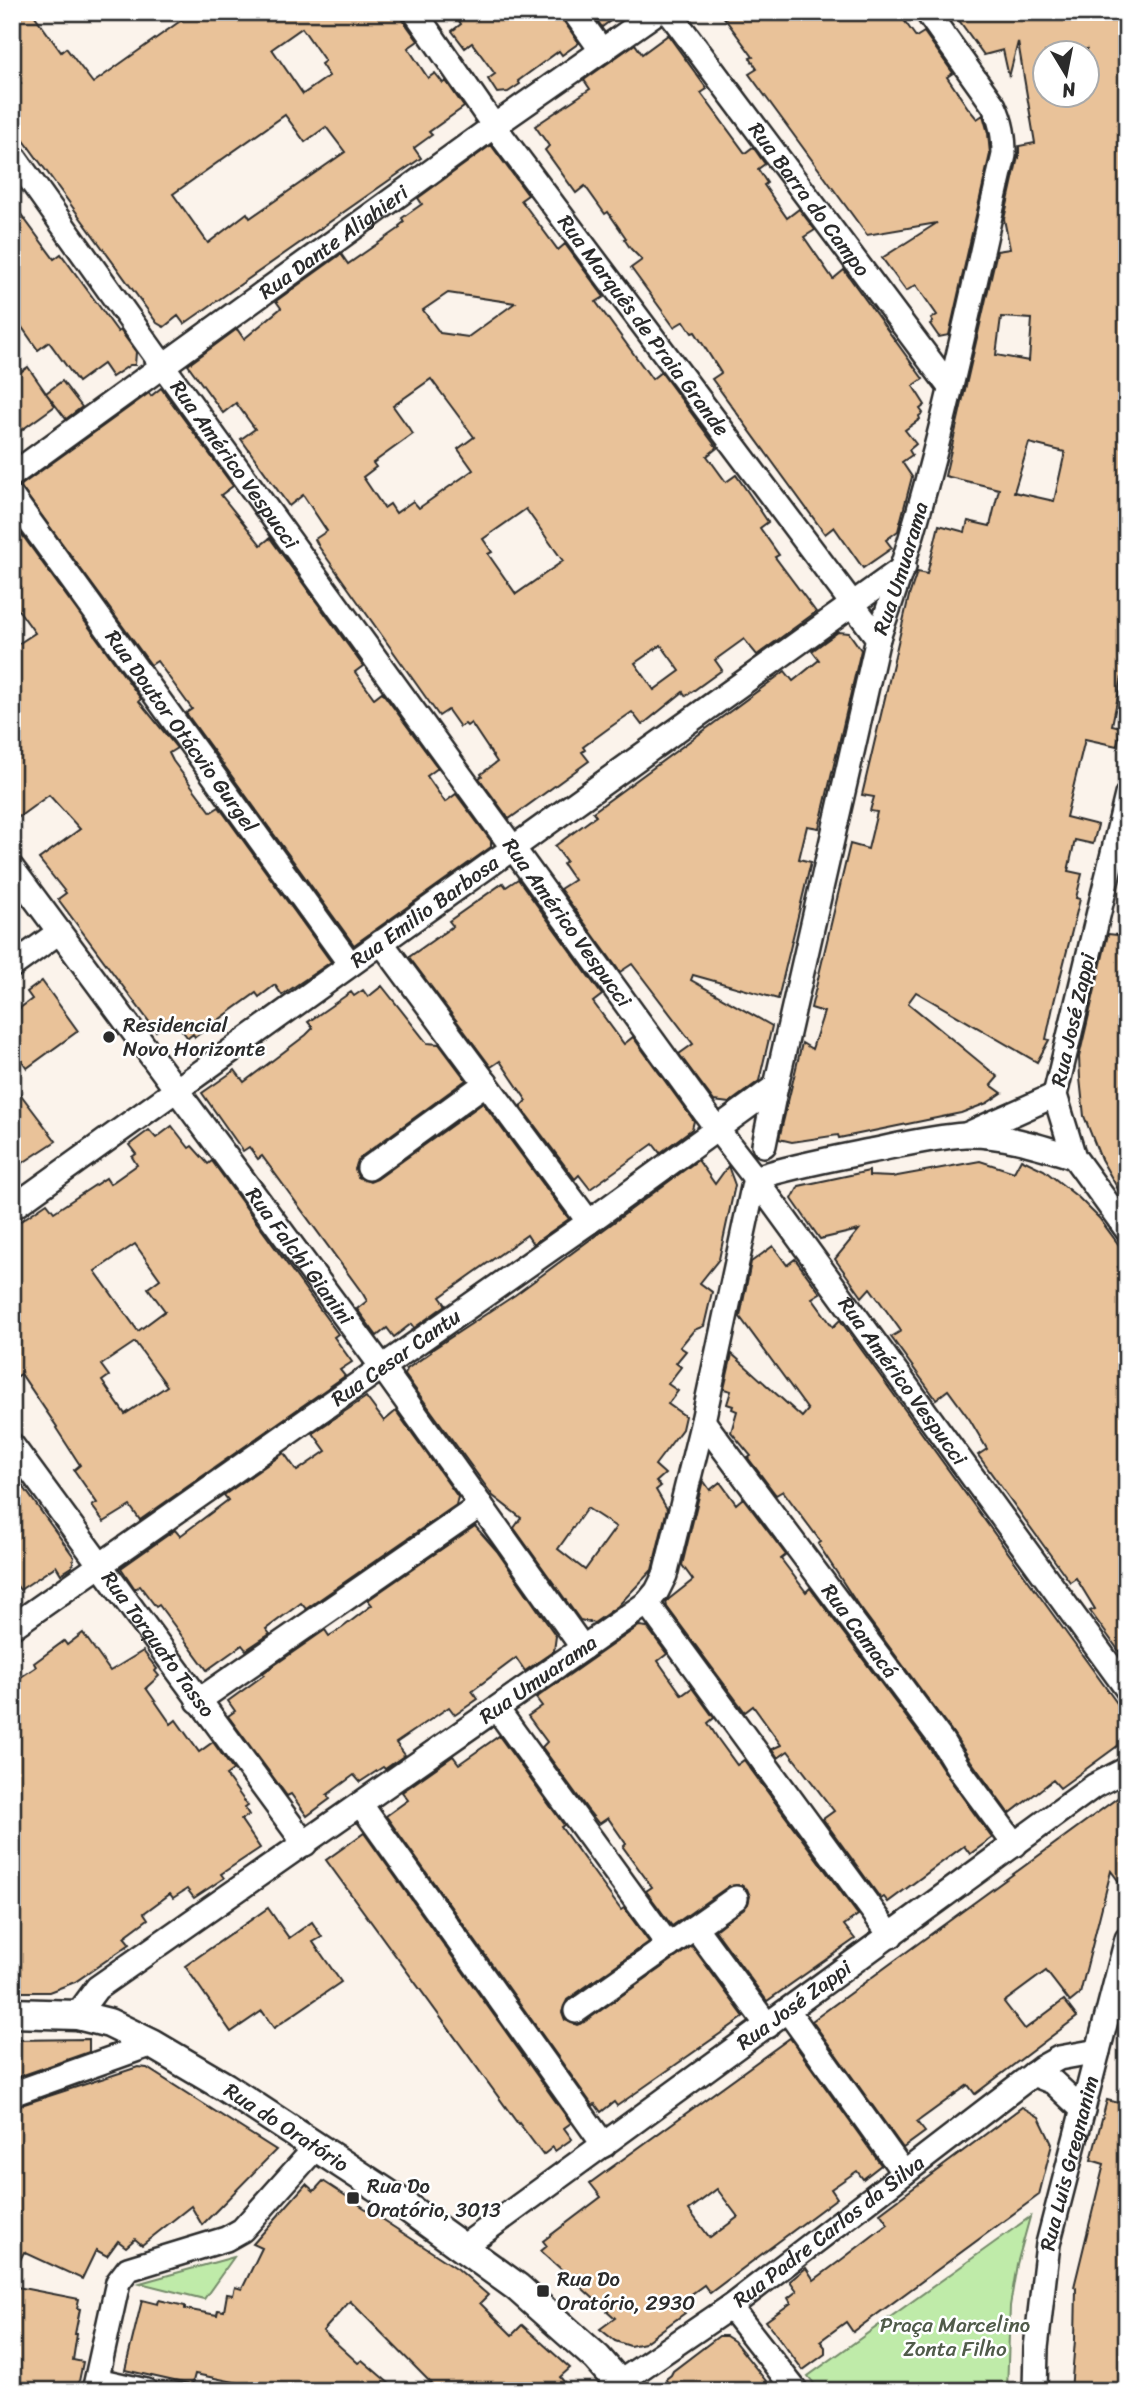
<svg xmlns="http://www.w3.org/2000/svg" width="1139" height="2403" font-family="Sriracha,sans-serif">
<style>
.green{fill:#bfeba9;stroke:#758b6a;stroke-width:2}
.building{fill:#e9c299;stroke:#2b2b2b;stroke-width:2;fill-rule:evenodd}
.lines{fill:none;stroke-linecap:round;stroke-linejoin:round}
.minor-casing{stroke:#2b2b2b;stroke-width:28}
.tertiary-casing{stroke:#2b2b2b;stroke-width:33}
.minor{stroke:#fff;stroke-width:23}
.tertiary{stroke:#fff;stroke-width:28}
.poi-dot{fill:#2b2b2b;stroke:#fff;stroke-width:2.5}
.labels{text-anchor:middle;stroke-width:5;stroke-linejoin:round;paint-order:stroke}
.street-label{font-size:21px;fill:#2b2b2b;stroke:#fff}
.poi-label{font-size:21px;fill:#2b2b2b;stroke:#fff;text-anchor:start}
.park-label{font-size:21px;fill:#505b4a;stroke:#fff}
</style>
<rect width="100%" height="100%" fill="#fbf3eb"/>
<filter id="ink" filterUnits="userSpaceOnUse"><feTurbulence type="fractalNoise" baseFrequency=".0143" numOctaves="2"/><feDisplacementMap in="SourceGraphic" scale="14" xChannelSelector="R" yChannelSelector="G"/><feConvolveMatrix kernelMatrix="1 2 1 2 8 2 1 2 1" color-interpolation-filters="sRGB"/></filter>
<g filter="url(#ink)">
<g class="green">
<polygon points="1030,2217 1017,2264 1010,2306 1007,2391 820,2391 808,2376"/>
<polygon points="234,2257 204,2299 140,2283"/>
</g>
<g class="building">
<path d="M12,12H32L61,52L66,48L93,83L193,12H401L403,20L418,41L408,48L428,78L435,73L443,83L446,81L464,107L429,132L432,135L414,148L421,158L184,324L178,316L164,327L157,323L12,124V89L21,83L12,71ZM302,28L325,61L321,64L329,76L303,94L272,49ZM285,115L305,142L326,127L345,152L250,218L247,213L208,243L173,194Z"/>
<polygon points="453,12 560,12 563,20 579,43 562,55 559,51 518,81 520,84 508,92 497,93 488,79 495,74 472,43 465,48 452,31 461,24"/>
<polygon points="591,12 622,12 602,27"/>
<polygon points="720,12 898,12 916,37 924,32 953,73 947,77 968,108 977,119 983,115 988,133 990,154 949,335 939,337 930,324 933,322 931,319 937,315 916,285 906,291 882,258 937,223 867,235 749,74 757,69 750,58 753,57"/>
<path d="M953,12H1118L1125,48H1127V673L1123,672L1112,725L1121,727L1117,746L1085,739L1066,817L1098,825L1093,844L1075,840L1068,871L1082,874L1076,898L1080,899L1054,1002L1046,1039L1049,1040L1037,1062L916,992L908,1003L998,1077L991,1085L1002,1093L987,1103L961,1113L839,1138L838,1135L792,1142L779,1139L802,1043L812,1049L824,1012L811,1008L850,844L868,849L877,812L870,811L874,797L862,795L909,596L917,572L927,574L939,525L965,532L968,521L990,526L999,489L945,476L997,251L1010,249L1004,219L1018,157L1019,159V146L1035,143L1018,42L1009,77L1003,50L984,55ZM1087,49V94H1045V52H1072ZM1001,317L1032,319L1029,361L996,355ZM1029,443L1065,452L1054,501L1014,492Z"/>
<polygon points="668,35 707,89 701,93 745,153 753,147 765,164 758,169 767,183 764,185 787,218 799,209 815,230 804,237 833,279 844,270 923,379 913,386 925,405 920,409 923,413 919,416 920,419 905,430 916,444 909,450 912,455 902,462 912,477 898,531 886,540 892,548 863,568 834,527 825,534 712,379 721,373 695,332 692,333 684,321 674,327 631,268 642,260 631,249 624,239 626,238 608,212 605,214 585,186 576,193 545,150 549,146 535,126 590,89 584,80 635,44 642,54"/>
<path d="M491,145L528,195L521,200L558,250L565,244L604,297L596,302L652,379L661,372L717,448L707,456L726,482L736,475L754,501L768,522L760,528L779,555L775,557L816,612L757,655L744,639L715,660L722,670L686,696L683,692L642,725L632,712L609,728L583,747L585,750L582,752L589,761L509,819L479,778L482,776L481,774L497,762L471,723L467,726L465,724L460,727L448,710L439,716L319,547L315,539L327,531L303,495L289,506L241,439L255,429L236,403L223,413L188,365L237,329L244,339L281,308L276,301L341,254L348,264L400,228L399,226L404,222L402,218L422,204L418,198ZM448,293L515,303L468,337L440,333L423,310ZM431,379L474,437L458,449L473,470L419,508L413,501L396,513L390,504L384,508L363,477L376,467L373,463L413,434L393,406ZM526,509L563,561L516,594L488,554L492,552L483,539ZM661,645L680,671L654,690L635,663Z"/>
<polygon points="12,202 54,259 61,254 118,332 120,330 136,352 135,365 130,365 112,377 103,364 78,382 49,342 38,350 12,313"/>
<polygon points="28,367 55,406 12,437 12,378"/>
<polygon points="62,381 82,407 66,419 46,393"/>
<polygon points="161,388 233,486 221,495 261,545 270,538 363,666 355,672 374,698 382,692 438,768 427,776 445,802 456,794 491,841 491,847 354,945 186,713 192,709 157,661 151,665 20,486 149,393 151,396"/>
<polygon points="12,521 141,699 139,701 177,748 169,753 173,761 211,812 219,807 331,962 282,995 275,985 259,997 256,993 195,1037 193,1034 188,1038 173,1019 156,1031 58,899 66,893 39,859 80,829 49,795 12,822 12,648 35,633 12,601 12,593 21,587 12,574"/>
<polygon points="838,632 849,633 861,650 819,828 807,826 799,859 811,862 778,999 693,975 691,980 772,1026 759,1081 729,1103 714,1101 679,1054 693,1044 632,964 620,972 560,889 574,880 563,864 566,861 555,846 596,816 593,812 785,671 793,681 819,660 812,651"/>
<polygon points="518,879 602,995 593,1002 624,1044 633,1037 694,1121 692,1129 660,1153 653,1144 590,1189 579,1175 575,1179 520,1106 527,1101 500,1061 491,1067 409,957 453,926 449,921 503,883 506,887"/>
<polygon points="1108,934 1127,936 1127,1205 1101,1159 1084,1116 1080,1078 1079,1057"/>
<polygon points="42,981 78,1031 27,1068 12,1047 12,1014 32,999 27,992"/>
<polygon points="382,986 427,1043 439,1044 466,1080 361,1157 355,1169 358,1177 370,1182 377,1179 483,1103 569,1219 533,1244 527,1235 440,1297 446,1305 414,1328 411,1324 394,1337 387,1328 377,1336 357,1309 367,1301 363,1294 262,1156 258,1159 249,1147 243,1151 202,1093 235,1070 244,1082 306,1035 313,1028 308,1022 351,992 354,996 363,990 368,997"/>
<polygon points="12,1083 56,1141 12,1170"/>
<path d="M172,1126L189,1148L192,1146L208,1164L212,1161L338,1334L334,1337L352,1362L340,1370L345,1376L140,1520L130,1506L104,1522L92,1506L97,1503L74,1470L80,1465L56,1428L57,1427L21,1374L12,1380V1227L47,1203L54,1212L106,1178L110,1184L137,1165L132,1157L136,1154L129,1145L149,1130L156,1138ZM135,1244L160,1279L148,1288L165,1311L138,1331L95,1271ZM135,1342L167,1386L125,1414L102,1381L109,1376L101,1365Z"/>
<polygon points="1021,1159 1044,1170 1079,1198 1099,1218 1127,1256 1127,1261 1118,1267 1127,1278 1127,1662 1090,1611 1095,1609 1076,1578 1070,1582 978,1455 987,1449 970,1420 948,1390 936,1399 891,1337 901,1331 870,1288 862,1297 835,1259 859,1230 820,1239 792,1199 799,1186 869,1171 869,1176 892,1177 980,1161 1014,1172"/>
<path d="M698,1160L715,1184L728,1166L735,1185L719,1259L700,1283L712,1292L704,1326L694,1330L680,1347L686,1351L676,1363L681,1367L668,1384L678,1391L668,1404L685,1416L682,1429L655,1465L665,1474L656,1482L661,1486L656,1490L667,1509L652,1570L618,1606L594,1623L580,1620L514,1528L521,1518L493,1496L405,1375L407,1369L431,1352L430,1351L515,1295ZM587,1508L616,1527L585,1570L558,1549Z"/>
<polygon points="773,1246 787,1265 795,1259 820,1293 812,1298 833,1327 840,1320 1127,1717 1127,1739 1060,1788 1053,1780 1009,1814 971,1761 953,1733 856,1602 818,1544 821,1542 783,1491 776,1495 748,1458 751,1456 731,1432 737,1411 732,1409 733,1406 727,1404 731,1391 724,1389 732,1354 802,1417 808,1410 740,1317 751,1262"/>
<polygon points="366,1397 384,1421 396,1411 458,1497 456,1505 306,1609 301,1603 266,1629 270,1634 246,1650 242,1645 207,1670 159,1605 156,1607 140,1586 135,1589 121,1568 175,1530 180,1536 228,1500 224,1495 284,1453 297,1471 326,1451 313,1433"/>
<polygon points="12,1471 74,1557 72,1567 61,1574 56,1566 20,1590 12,1579"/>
<polygon points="703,1480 710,1490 720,1482 736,1504 743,1498 786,1555 781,1559 806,1592 810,1588 930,1749 948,1777 992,1838 970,1854 964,1846 888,1902 884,1897 881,1899 823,1819 834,1811 788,1751 778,1758 772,1749 781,1745 766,1724 753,1706 745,1712 667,1607 666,1602 669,1599 693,1580 682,1565"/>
<polygon points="475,1526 497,1551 556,1636 554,1651 525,1671 516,1658 472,1691 478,1699 455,1715 449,1707 396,1743 405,1755 385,1769 383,1767 360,1782 354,1775 327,1795 330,1799 307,1816 291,1794 287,1796 228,1716 235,1711 228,1701 264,1675 263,1673 325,1630 329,1636 342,1628 372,1605 368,1600"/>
<polygon points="639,1626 647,1627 667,1654 658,1661 682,1695 692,1688 714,1718 708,1723 718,1739 737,1765 744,1760 858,1915 844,1925 855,1939 767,2001 715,1930 748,1904 750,1896 747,1889 741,1885 729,1886 672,1926 646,1891 652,1887 623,1847 626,1844 608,1818 599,1824 587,1809 542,1747 547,1742 528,1716 542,1706 536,1698"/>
<polygon points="83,1633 110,1671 143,1651 157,1669 155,1671 159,1676 146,1688 171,1724 176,1720 199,1752 213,1742 233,1770 226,1775 248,1806 245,1808 249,1815 241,1820 260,1848 221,1874 224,1878 194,1898 187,1889 173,1898 170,1894 144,1913 148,1919 124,1937 130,1944 75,1982 49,1992 12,1992 12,1683 36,1667 34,1663 64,1641 67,1645"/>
<polygon points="499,1736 564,1825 561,1827 621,1910 624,1908 649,1942 567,2000 562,2012 565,2020 577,2025 584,2022 692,1946 744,2017 617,2106 614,2102 601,2112 595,2104 593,2106 386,1816 408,1800 402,1792 453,1756 459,1764"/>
<polygon points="1127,1791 1127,1858 1120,1883 1111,1871 1080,1994 1070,2002 1046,1971 1004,2002 1025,2029 1064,2000 1077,2017 975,2094 968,2085 917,2122 925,2132 903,2148 812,2021"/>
<polygon points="364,1833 571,2123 564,2128 572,2139 555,2151 553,2147 543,2155 519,2123 518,2124 326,1860"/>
<polygon points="268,1908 289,1938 312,1922 322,1937 313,1942 341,1982 274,2028 262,2011 231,2032 185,1966"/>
<path d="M790,2038L881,2165L863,2179L857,2171L831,2189L837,2198L710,2293L704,2285L678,2304L685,2313L644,2343L630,2346L615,2341L600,2329L615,2318L541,2251L547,2246L543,2241L601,2197L590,2183ZM717,2189L738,2217L710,2238L689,2210Z"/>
<polygon points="89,2039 89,2052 12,2079 12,2040"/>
<polygon points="138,2067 147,2068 276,2150 202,2225 191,2206 142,2245 135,2239 126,2247 118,2241 107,2256 96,2250 82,2279 24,2252 12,2276 12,2108"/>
<polygon points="1107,2100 1127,2105 1125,2352 1127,2352 1127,2378 1121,2378 1120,2391 1071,2391 1075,2340 1076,2288 1074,2287 1104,2164 1091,2160"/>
<polygon points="1022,2107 1039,2117 1052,2144 1039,2195 853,2332 846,2322 820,2341 825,2347 825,2354 803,2370 766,2321 791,2303 788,2298 797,2291 790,2281 806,2268 814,2280 841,2260 888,2224 880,2213"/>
<polygon points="323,2181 458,2269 488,2295 480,2303 512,2335 522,2325 570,2368 560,2377 572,2391 439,2391 350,2301 323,2331 358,2363 362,2360 398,2391 253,2391 243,2389 244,2384 195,2374 192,2385 125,2370 142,2300 158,2304 159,2300 185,2306 185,2309 217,2315 218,2310 224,2311 227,2294 233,2295 235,2287 242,2289 262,2248 253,2244 306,2184 314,2191"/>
<polygon points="12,2286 79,2299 77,2308 80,2309 75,2334 77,2334 73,2360 83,2362 77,2391 12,2391"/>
<polygon points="719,2336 726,2336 734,2341 774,2391 669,2391 666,2379 671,2375 673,2371"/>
</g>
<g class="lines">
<defs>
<g id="minor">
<path id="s1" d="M415,12L494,126L878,638"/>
<polyline points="574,12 602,51"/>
<path id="s2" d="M669,12L949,386"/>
<path id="s3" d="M12,154L163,366L717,1129L755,1178L1127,1689"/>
<path id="s4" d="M12,475L494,126L657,12"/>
<path id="s5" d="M12,497L350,964"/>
<polyline points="1127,795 1055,1095 1074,1157 1127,1230"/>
<path id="s6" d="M12,868L382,1367L583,1648"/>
<polyline points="381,942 589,1222"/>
<polyline points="12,966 59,932"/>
<polyline points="968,1134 1055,1095"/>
<path id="s7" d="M764,1145L776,1086L878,638C935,482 966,317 1004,155C1004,137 1002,123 994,106L927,12"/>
<polyline points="369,1168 486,1083"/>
<path d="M755,1178C793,1166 831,1159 870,1151C900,1145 933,1137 965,1135C1002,1134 1039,1146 1074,1157"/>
<path id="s8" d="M12,1208L904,567"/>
<path id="s9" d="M703,1421L942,1741L959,1769L1015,1845"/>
<path id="s10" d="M12,1445L305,1844"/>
<polyline points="647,1603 891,1936"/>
<path id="s11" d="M12,1627L589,1222L776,1086"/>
<polyline points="198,1701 481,1505"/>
<polyline points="497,1709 669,1946"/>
<polyline points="361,1805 604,2145"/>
<polyline points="695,1927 768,2026"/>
<polyline points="576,2011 736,1898"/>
<polyline points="788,2011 904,2173"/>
<path id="s12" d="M77,2015L97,1988L647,1603L657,1591L665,1575L703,1421L755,1178"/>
<polyline points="1033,2074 1053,2082 1083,2110"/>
<polyline points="12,2094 152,2044"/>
<path id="s13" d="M463,2247L1094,1786L1127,1769"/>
<polyline points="730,2307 796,2391"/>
<polyline points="97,2380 146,2391"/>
<path id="s14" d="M619,2383L730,2307L1041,2068L1059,2058L1098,2051"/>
<polyline points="94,2391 118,2282 128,2269 226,2239 242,2230 317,2146"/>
<path id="s15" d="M1035,2391L1036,2348L1048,2244L1127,1939"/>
</g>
<g id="tertiary">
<path id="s16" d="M12,2013L77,2015L109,2023L152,2044L225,2087L397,2200L517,2287L597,2358L626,2391"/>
</g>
</defs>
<use href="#minor" class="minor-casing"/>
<use href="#tertiary" class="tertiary-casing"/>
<use href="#minor" class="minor"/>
<use href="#tertiary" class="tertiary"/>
</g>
</g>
<g class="poi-dot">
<circle cx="109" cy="1037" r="7"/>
<rect x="346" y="2191" width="14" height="14" rx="3.5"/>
<rect x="536" y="2284" width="14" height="14" rx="3.5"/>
</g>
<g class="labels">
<g class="street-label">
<text dy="7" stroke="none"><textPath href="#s2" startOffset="234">Rua Barra do Campo</textPath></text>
<text dy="7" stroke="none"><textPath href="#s4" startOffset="397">Rua Dante Alighieri</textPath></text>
<text dy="7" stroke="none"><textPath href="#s1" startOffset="388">Rua Marquês de Praia Grande</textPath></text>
<text dy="7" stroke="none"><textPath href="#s3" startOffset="382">Rua Américo Vespucci</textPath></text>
<text dy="7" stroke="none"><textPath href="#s7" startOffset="593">Rua Umuarama</textPath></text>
<text dy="7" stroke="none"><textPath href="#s5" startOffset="289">Rua Doutor Otácvio Gurgel</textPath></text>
<text dy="7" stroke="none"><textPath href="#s8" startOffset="508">Rua Emilio Barbosa</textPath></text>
<text dy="7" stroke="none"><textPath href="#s3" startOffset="948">Rua Américo Vespucci</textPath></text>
<text transform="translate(1073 1020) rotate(-77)" y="7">Rua José Zappi</text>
<text dy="7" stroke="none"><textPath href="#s6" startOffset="483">Rua Falchi Gianini</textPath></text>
<text dy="7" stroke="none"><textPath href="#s11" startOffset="469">Rua Cesar Cantu</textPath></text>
<text dy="7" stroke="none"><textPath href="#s3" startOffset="1516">Rua Américo Vespucci</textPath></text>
<text dy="7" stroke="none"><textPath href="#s9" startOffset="262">Rua Camacá</textPath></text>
<text dy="7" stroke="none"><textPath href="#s10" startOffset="247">Rua Torquato Tasso</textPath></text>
<text dy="7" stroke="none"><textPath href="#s12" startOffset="572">Rua Umuarama</textPath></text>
<text dy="7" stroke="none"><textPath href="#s13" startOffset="410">Rua José Zappi</textPath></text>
<text dy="7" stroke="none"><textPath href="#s16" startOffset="304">Rua do Oratório</textPath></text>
<text dy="7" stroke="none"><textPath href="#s15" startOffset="231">Rua Luis Gregnanim</textPath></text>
<text dy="7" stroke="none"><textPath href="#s14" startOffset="259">Rua Padre Carlos da Silva</textPath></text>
</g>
<g class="poi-label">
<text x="123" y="1032">Residencial<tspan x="123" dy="24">Novo Horizonte</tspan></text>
<text x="367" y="2193">Rua Do<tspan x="367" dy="24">Oratório, 3013</tspan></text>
<text x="557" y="2286">Rua Do<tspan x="557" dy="24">Oratório, 2930</tspan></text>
</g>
<g class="park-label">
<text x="955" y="2332">Praça Marcelino<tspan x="955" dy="24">Zonta Filho</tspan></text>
</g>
</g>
<rect width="1139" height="2403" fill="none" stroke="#fff" stroke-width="42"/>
<rect x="21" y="21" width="1097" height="2361" fill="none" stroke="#2b2b2b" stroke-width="2.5" filter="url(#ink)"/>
<g transform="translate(1066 74) rotate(170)"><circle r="33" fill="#ffffff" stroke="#aaaaaa" stroke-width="2"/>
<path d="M0-5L12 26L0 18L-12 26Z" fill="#2b2b2b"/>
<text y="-10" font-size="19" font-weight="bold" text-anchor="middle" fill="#2b2b2b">N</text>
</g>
</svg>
